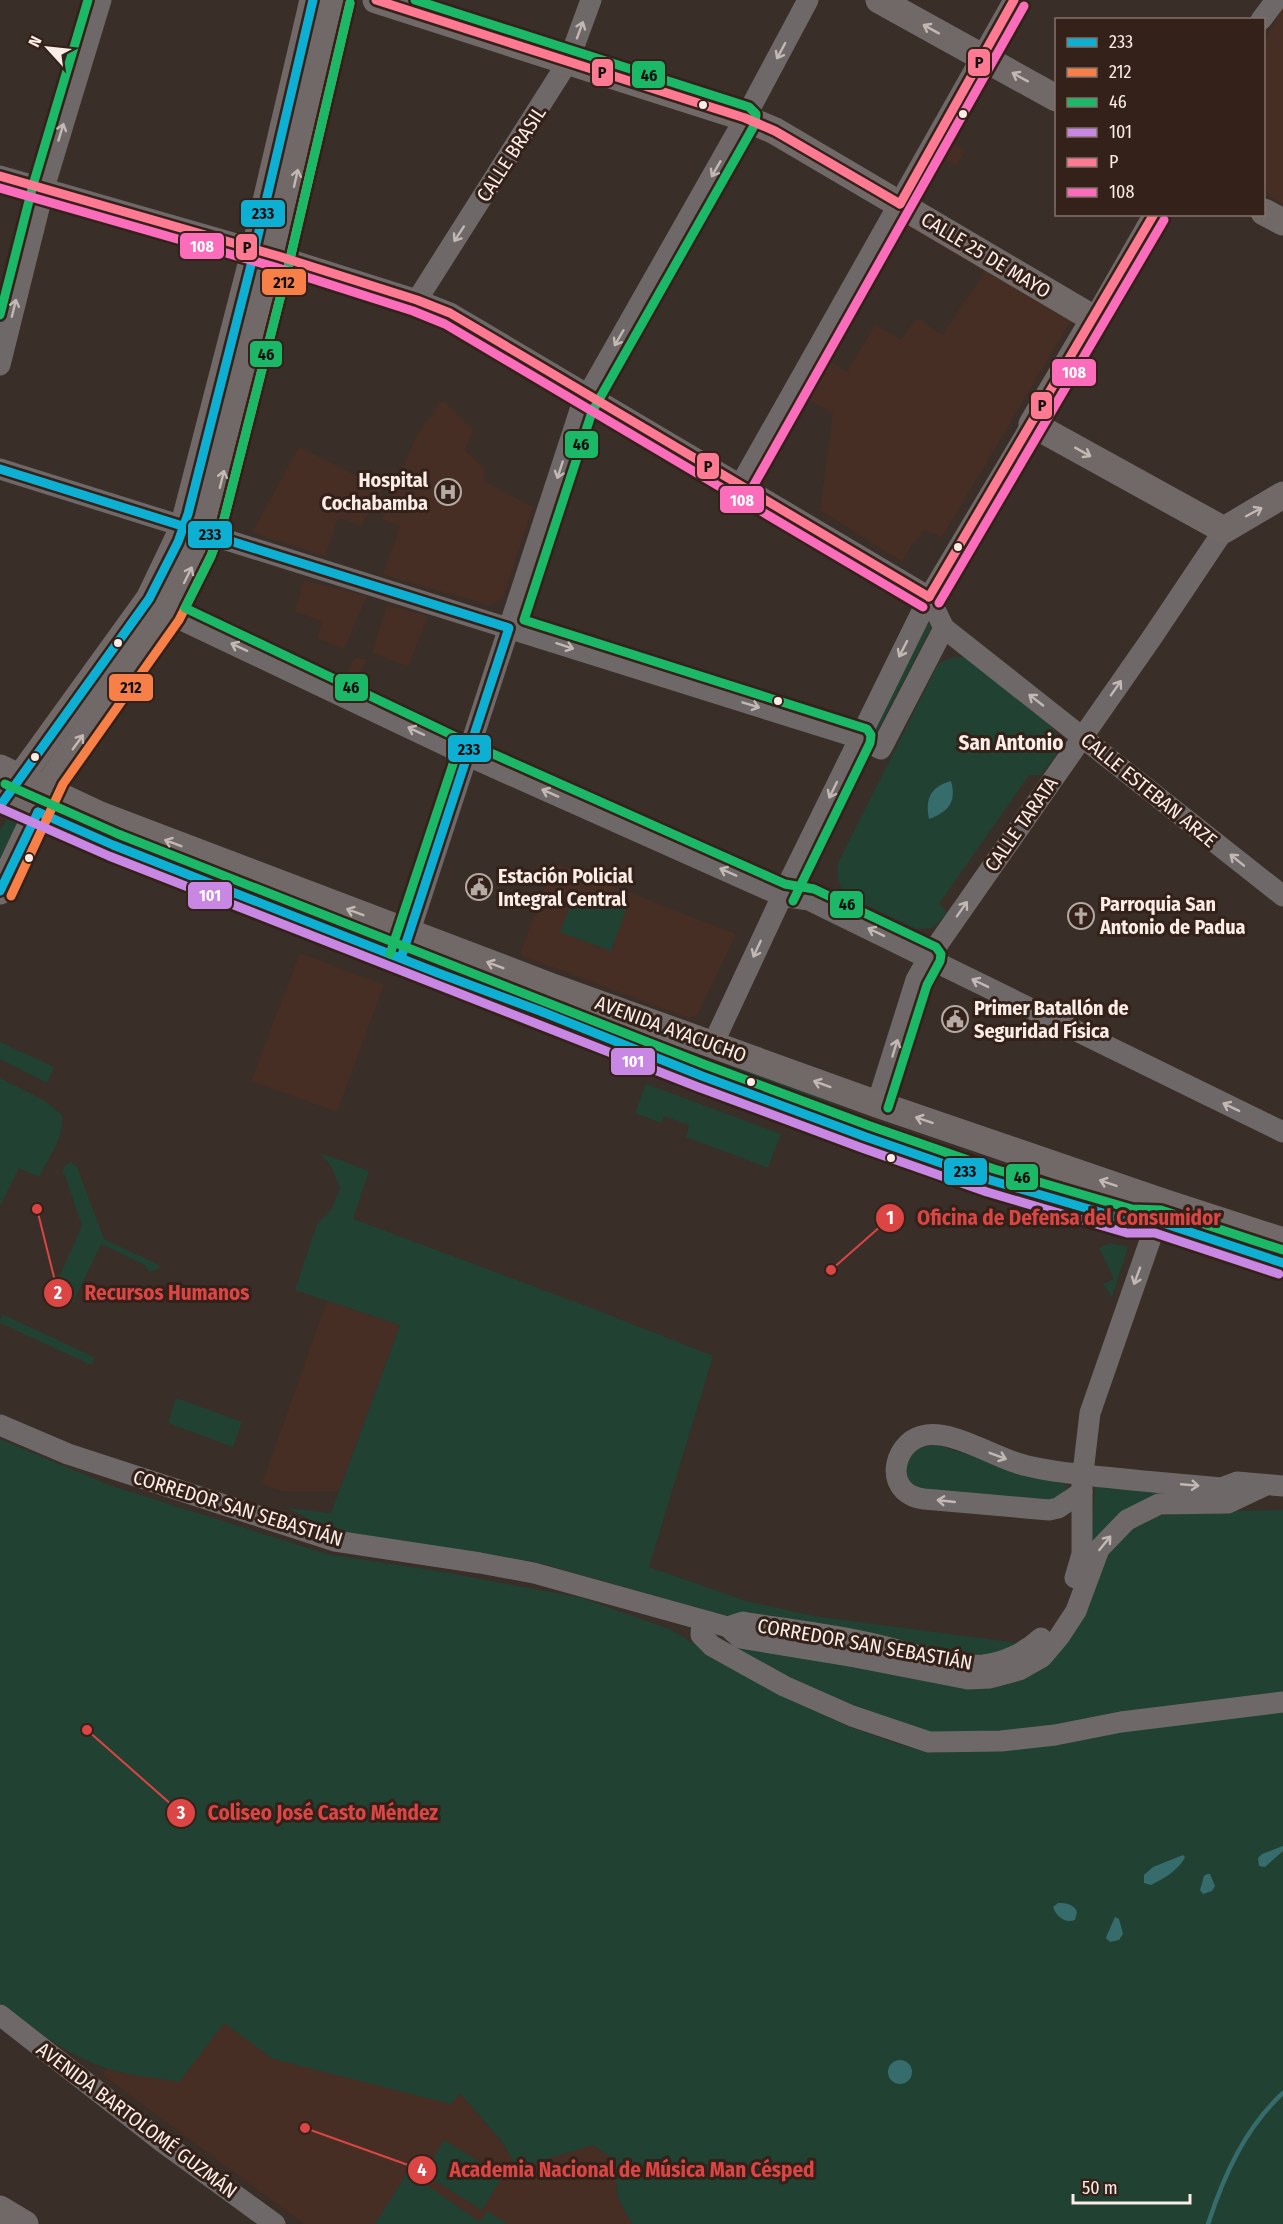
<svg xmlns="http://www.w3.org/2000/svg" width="1283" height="2224" font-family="'Fira Sans Condensed',sans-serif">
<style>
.built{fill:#462e24}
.green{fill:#214132}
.water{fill:#366c6c}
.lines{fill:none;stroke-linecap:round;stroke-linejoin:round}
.stream{stroke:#366c6c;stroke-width:4.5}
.minor{stroke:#6e6968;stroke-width:21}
.major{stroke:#706967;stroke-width:27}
.bus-1-casing{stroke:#342119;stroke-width:14}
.bus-2-casing{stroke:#342119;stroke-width:14}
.bus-3-casing{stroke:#342119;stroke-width:14}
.bus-4-casing{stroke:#342119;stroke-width:14}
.bus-5-casing{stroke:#342119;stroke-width:14}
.bus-6-casing{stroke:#342119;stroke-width:14}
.bus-1{stroke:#0dafd3;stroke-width:9}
.bus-2{stroke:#f78048;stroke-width:9}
.bus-3{stroke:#1ab867;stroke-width:9}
.bus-4{stroke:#c787e3;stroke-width:9}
.bus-5{stroke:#fe7a93;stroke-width:9}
.bus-6{stroke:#fb6dba;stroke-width:9}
.oneway{stroke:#c3b8b3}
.oneway2{stroke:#c2b8b4}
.bus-dot{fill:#faece6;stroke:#342119;stroke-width:2}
.labels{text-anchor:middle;stroke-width:6;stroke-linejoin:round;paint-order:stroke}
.street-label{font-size:20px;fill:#faece6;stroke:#342119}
.poi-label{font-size:20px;font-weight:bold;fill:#faece6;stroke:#342119;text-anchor:start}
.neighbourhood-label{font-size:21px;font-weight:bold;fill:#faece6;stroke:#342119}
.leader{fill:none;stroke:#db4544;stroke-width:2}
.callout-dot{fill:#db4544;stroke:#342119;stroke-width:2}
.mark-label{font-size:18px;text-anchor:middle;font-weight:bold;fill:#fff}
.callout-label{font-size:21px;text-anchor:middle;font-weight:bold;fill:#db4544;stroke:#342119;stroke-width:6;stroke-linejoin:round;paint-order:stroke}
.line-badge{stroke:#342119;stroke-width:2}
.badge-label{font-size:16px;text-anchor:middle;font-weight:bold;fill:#fff}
.pale-badge-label{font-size:16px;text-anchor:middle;font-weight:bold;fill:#111}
</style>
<rect width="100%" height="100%" fill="#392e28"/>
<g class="built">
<polygon points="1283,7 1283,204 1274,199 1264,189 1264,43"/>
<polygon points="949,140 965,151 957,165 941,158"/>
<polygon points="911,221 992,268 990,274 996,278 999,273 1038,302 1071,321 942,537 925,530 911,546 902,562 820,510 833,413 808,399 829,361 847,372 875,325 901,340 917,318 942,335 985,272 912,229 903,232 873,286 867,283 899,226"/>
<polygon points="442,400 473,431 465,450 485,469 484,481 533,507 503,598 490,605 383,575 400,526 381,519 416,437"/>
<polygon points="299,447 382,488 361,526 338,518 325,556 252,532"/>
<polygon points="304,580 367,596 344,649 317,638 322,622 295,611"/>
<polygon points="387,605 428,616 408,666 372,653"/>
<polygon points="354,658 367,659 354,684 344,682"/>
<polygon points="554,863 736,934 697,1015 688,1018 520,955"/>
<polygon points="300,953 384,985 337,1112 251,1081"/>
<polygon points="327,1301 400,1325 339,1491 282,1491 262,1484"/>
<polygon points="209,2005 460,2093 503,2143 517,2167 593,2145 613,2159 618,2198 632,2224 480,2224 408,2172 375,2224 304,2224 103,2075 106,2069"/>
</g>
<g class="green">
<polygon points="928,624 932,626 877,732 873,730"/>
<path d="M954,657H963L971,660L1052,727C1068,749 1054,756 1041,775H1029L939,904L948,913L932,928L917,929L851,898C839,889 836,878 838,863L937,666L941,662Z"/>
<polygon points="860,760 864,761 804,882 800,880"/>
<polygon points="8,819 20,823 0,871 0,829"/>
<polygon points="576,891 626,910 611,951 560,932"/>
<polygon points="0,1042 54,1067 47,1083 0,1059"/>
<polygon points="730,1063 855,1112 728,1067"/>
<path d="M0,1078L45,1101L62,1115C65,1137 48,1158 39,1177L19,1168L0,1206Z"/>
<polygon points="646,1084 781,1134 768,1168 686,1137 689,1125 664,1116 661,1123 635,1113"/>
<polygon points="321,1153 369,1171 353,1219 594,1309 713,1356 649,1567 746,1601 814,1616 1018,1643 995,1654 967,1655 920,1650 887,1639 723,1615 536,1562 328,1529 287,1508 331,1513 400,1325 295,1290 317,1224 332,1209 340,1188 332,1168"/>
<polygon points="71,1162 77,1167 104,1239 157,1264 160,1268 149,1272 145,1265 101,1244 73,1302 61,1306 49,1300 82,1226 65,1175 62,1173 65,1165"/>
<polygon points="1110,1243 1128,1247 1112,1297 1103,1284 1114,1279 1099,1248"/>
<polygon points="2,1314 92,1356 94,1359 93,1363 89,1364 0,1323"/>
<polygon points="176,1398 242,1422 233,1447 168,1423"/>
<path d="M0,1439L109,1485L327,1554L444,1572L582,1598L672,1630L769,1690L845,1725L897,1744L934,1753L1067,1743L1118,1730L1283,1711V2224H632L618,2198L613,2159L593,2145L517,2168L503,2143L460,2093L451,2104L273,2059L224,2023L179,2082C155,2077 128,2076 106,2068C66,2055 32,2028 0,2003Z"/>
<polygon points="938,1445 1014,1469 1067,1480 1066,1489 1057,1501 926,1493 908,1481 905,1466 914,1450 926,1446"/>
<polygon points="1095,1483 1217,1497 1157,1497 1091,1548"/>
<polygon points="1283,1510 1283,1693 1032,1731 944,1737 911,1729 797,1682 721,1643 847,1662 1021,1677 1097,1564 1130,1527 1155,1516 1190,1512"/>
<polygon points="444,2140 503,2176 482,2210 424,2174"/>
<polygon points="408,2172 480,2222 487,2211 508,2224 375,2224"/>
</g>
<g class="water">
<path d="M951,781C957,802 948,812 929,819C925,799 930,787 951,781Z"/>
<polygon points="1283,1846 1283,1851 1265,1867 1259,1866 1258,1858 1262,1854"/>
<path d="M1183,1855L1185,1857C1179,1870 1163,1879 1151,1885L1144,1883V1875L1153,1867Z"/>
<polygon points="1207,1874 1210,1874 1215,1886 1212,1891 1203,1894 1200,1890 1204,1876"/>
<path d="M1058,1903C1066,1903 1074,1904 1077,1912L1075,1920C1065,1924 1056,1916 1053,1907Z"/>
<polygon points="1115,1917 1119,1919 1123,1934 1119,1940 1110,1942 1106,1938 1107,1935"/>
<circle cx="900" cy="2072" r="12"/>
</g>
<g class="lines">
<path class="stream" d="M1208,2224C1224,2175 1245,2128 1283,2093"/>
<g class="minor">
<polyline points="1261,20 1276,0"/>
<polyline points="0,176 278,256 417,300 450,313 929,597 944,628 1283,896"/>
<polyline points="417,300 569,60 591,0"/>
<polyline points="1094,319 1154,214"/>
<polyline points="0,365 44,188 101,0"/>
<polyline points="0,469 859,738 881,749 944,628"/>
<polyline points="741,484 1014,0"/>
<polyline points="169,614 468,756 782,896 809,900 1283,1132"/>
<polyline points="405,946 581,407 745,118 808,0"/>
<polyline points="713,1044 782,896 929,597 1032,424"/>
<polyline points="877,1104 916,980 929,957 1151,639 1224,530"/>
<polyline points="0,1425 68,1454 335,1541 480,1563 534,1573 728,1627 740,1638 855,1657 968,1679 990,1678 1019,1670 1042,1657 1059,1637 1076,1611 1099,1549 1127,1520 1159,1504 1228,1503 1266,1485"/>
<path d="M1082,1492L1058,1508L1049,1510L924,1499C908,1497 896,1487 896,1470C897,1454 907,1440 922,1436C948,1428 991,1455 1017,1463C1038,1470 1062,1472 1085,1475C1130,1480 1175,1484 1221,1488L1237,1482L1283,1486"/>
<polyline points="1075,1578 1082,1554 1082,1481 1090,1413 1161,1209"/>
<polyline points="702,1621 701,1635 712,1646 784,1686 852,1716 929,1742 1001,1741 1055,1735 1121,1722 1283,1702"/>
<path d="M728,1627L743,1622C785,1629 829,1634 870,1643C907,1651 946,1667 983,1665C1004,1663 1026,1652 1041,1638"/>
<polyline points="0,2015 161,2141 275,2224"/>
</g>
<g class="major">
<polyline points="376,0 745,118 775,131 1094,319 1032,424 1224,530 1283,495"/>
<polyline points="879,0 1056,98"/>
<polyline points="1264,212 1283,222"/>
<polyline points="0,768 98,814 550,986 877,1104 1163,1202 1283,1241"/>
<polyline points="11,790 149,599 183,528 252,261 313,0"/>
<polyline points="0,795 113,845 438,973 540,1011 702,1076 866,1137 990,1180 1130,1221 1157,1221 1283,1263"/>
<polyline points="0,891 53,778 169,614 200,551 211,520 278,256 338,0"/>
<polyline points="0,2209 25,2224"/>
</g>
<defs>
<g id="bus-1">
<polyline points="0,469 509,628 401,958"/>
<polyline points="0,806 149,599 178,542 188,514 252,261 313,0"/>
<polyline points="38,812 113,845 438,973 540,1011 702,1076 866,1137 990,1180 1130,1221 1157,1221 1283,1263"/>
<polyline points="0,891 38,812"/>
</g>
<polyline id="bus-2" points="11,896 63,784 179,620 211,556 223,523 290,259 350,3"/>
<g id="bus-3">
<polyline points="415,0 749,107 756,114 755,124 592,412 524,620 867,729 871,735 870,743 793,901"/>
<polyline points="350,3 290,259 223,523 211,556 185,608 473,745 785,884 814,889 936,947 941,954 940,961 927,985 888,1108"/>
<polyline points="0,315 33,185 88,0"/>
<polyline points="5,784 118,834 706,1065 870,1126 994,1169 1132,1209 1161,1210 1283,1250"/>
<polyline points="390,954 457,752"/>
</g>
<polyline id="bus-4" points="0,808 109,856 698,1087 862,1148 987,1192 1127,1233 1155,1233 1279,1274"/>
<g id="bus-5">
<polyline points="376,0 745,118 775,131 900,204"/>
<polyline points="0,176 278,256 417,300 450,313 929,597"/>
<polyline points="900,204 1014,0"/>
<polyline points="929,597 1154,214"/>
</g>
<g id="bus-6">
<polyline points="0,188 275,267 413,311 445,324 923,607"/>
<polyline points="751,490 1024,6"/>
<polyline points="939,603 1164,220"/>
</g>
</defs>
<use href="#bus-1" class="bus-1-casing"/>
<use href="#bus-2" class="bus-2-casing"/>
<use href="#bus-3" class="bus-3-casing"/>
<use href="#bus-4" class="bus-4-casing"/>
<use href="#bus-5" class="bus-5-casing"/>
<use href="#bus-6" class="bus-6-casing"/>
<use href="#bus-1" class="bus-1"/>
<use href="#bus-2" class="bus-2"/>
<use href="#bus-3" class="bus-3"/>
<use href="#bus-4" class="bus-4"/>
<use href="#bus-5" class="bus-5"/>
<use href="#bus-6" class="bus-6"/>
</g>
<defs><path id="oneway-shaft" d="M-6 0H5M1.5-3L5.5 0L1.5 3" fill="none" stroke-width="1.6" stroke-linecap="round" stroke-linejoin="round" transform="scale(1.5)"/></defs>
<g class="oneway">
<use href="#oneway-shaft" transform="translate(931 29) rotate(-151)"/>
<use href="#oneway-shaft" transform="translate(1020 77) rotate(-151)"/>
<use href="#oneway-shaft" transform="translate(296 178) rotate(-77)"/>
<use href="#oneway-shaft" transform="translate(1083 452) rotate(29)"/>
<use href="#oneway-shaft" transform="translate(222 479) rotate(-76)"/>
<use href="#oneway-shaft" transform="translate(1254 512) rotate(-28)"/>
<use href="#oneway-shaft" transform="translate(188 575) rotate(-64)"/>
<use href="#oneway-shaft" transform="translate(78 742) rotate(-54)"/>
<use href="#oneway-shaft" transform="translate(173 843) rotate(-159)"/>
<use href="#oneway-shaft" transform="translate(355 912) rotate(-159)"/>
<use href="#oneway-shaft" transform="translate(495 965) rotate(-159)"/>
<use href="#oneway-shaft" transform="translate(822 1084) rotate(-160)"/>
<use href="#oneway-shaft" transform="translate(924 1120) rotate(-161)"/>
<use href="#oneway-shaft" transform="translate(1108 1183) rotate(-161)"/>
</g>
<g class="oneway2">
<use href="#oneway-shaft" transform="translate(580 30) rotate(-70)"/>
<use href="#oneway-shaft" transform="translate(781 51) rotate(118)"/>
<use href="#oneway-shaft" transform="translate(61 132) rotate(-73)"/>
<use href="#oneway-shaft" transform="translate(716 169) rotate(120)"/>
<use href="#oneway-shaft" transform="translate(459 234) rotate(123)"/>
<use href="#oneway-shaft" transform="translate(14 308) rotate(-76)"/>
<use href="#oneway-shaft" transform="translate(619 338) rotate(120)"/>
<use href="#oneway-shaft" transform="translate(560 470) rotate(108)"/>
<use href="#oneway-shaft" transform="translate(565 646) rotate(18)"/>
<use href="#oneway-shaft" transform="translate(239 647) rotate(-155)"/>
<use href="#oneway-shaft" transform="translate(903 649) rotate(117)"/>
<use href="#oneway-shaft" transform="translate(1116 688) rotate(-55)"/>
<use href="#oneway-shaft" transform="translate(1036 700) rotate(-142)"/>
<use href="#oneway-shaft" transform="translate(751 705) rotate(17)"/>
<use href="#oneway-shaft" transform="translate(416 731) rotate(-155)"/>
<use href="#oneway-shaft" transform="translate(833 790) rotate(116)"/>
<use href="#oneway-shaft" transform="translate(550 793) rotate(-156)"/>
<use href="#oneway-shaft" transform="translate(1237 860) rotate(-141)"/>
<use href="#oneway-shaft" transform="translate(728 872) rotate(-156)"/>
<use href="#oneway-shaft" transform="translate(962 909) rotate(-55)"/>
<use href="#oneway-shaft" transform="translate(876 932) rotate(-154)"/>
<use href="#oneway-shaft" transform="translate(757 949) rotate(115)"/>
<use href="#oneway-shaft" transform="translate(980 983) rotate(-154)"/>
<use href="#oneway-shaft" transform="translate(895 1048) rotate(-73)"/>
<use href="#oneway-shaft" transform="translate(1231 1107) rotate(-154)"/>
<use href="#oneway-shaft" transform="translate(1137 1276) rotate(110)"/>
<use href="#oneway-shaft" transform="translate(998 1456) rotate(21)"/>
<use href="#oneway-shaft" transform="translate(1190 1485) rotate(5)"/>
<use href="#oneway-shaft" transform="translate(946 1501) rotate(-174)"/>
<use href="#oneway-shaft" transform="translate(1105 1543) rotate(-51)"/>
</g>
<defs>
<symbol id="hospital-ring" viewBox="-11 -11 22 22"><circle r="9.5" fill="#342119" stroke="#b6aaa4" stroke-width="1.5"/><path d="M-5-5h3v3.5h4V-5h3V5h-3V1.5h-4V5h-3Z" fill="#b6aaa4"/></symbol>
<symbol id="civic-ring" viewBox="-11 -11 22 22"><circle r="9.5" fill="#342119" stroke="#b6aaa4" stroke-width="1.5"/><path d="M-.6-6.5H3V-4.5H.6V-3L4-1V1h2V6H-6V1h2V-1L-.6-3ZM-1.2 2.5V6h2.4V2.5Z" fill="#b6aaa4"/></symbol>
<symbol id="church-ring" viewBox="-11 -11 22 22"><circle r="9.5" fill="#342119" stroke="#b6aaa4" stroke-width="1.5"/><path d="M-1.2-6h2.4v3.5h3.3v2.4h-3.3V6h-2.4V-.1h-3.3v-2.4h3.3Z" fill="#b6aaa4"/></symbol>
</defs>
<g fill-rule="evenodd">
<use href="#hospital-ring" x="433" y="477" width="30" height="30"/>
<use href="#civic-ring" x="464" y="872" width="30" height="30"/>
<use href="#church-ring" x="1066" y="901" width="30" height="30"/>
<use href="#civic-ring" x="940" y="1004" width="30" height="30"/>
</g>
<g class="bus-dot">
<circle cx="703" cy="105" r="5"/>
<circle cx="963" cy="114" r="5"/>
<circle cx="958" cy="547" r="5"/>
<circle cx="118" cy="643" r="5"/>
<circle cx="778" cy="701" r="5"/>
<circle cx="35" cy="757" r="5"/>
<circle cx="29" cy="858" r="5"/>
<circle cx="751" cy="1082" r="5"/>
<circle cx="891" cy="1158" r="5"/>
</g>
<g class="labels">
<g class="street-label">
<text transform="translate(511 154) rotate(-57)" y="7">CALLE BRASIL</text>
<text transform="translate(986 255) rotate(31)" y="7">CALLE 25 DE MAYO</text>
<text transform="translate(1149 790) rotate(39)" y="7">CALLE ESTEBAN ARZE</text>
<text transform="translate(1021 824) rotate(-55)" y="7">CALLE TARATA</text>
<text transform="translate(671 1029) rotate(20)" y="7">AVENIDA AYACUCHO</text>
<text transform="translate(238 1508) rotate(17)" y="7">CORREDOR SAN SEBASTIÁN</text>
<text transform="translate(865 1644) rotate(10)" y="7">CORREDOR SAN SEBASTIÁN</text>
<text transform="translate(137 2120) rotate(37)" y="7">AVENIDA BARTOLOMÉ GUZMÁN</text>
</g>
<g class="poi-label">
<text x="428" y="487" text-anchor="end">Hospital<tspan x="428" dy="23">Cochabamba</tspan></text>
<text x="498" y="883">Estación Policial<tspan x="498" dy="23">Integral Central</tspan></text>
<text x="1100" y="911">Parroquia San<tspan x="1100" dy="23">Antonio de Padua</tspan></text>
<text x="974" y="1015">Primer Batallón de<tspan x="974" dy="23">Seguridad Física</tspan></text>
</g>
<g class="neighbourhood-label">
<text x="1011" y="750">San Antonio</text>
</g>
</g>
<path class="leader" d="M831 1270L890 1218M37 1209L58 1293M87 1730L181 1813M305 2128L422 2170"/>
<g class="callout-dot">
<circle cx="831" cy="1270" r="6"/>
<circle cx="37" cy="1209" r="6"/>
<circle cx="87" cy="1730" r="6"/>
<circle cx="305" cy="2128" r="6"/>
<circle cx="890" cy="1218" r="15"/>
<circle cx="58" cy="1293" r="15"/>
<circle cx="181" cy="1813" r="15"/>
<circle cx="422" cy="2170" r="15"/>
</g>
<g class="mark-label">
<text x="890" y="1224">1</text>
<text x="58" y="1299">2</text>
<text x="181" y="1819">3</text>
<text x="422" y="2176">4</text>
</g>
<g class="callout-label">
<text x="1069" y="1225">Oficina de Defensa del Consumidor</text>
<text x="167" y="1300">Recursos Humanos</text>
<text x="323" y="1820">Coliseo José Casto Méndez</text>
<text x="632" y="2177">Academia Nacional de Música Man Césped</text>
</g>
<g class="line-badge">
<rect x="967" y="48" width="24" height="29" rx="6" fill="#fe7a93"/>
<rect x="591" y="58" width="23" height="29" rx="6" fill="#fe7a93"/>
<rect x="631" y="60" width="35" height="29" rx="6" fill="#1ab867"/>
<rect x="240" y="199" width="46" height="29" rx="6" fill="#0dafd3"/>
<rect x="179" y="232" width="46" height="28" rx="6" fill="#fb6dba"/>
<rect x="235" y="233" width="23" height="28" rx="6" fill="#fe7a93"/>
<rect x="261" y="268" width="46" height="28" rx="6" fill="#f78048"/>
<rect x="249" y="340" width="34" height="28" rx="6" fill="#1ab867"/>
<rect x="1051" y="358" width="46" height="29" rx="6" fill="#fb6dba"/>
<rect x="1030" y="391" width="23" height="29" rx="6" fill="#fe7a93"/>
<rect x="564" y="430" width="35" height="29" rx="6" fill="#1ab867"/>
<rect x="696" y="452" width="24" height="28" rx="6" fill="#fe7a93"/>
<rect x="719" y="485" width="46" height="29" rx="6" fill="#fb6dba"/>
<rect x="187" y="520" width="46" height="29" rx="6" fill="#0dafd3"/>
<rect x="334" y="673" width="35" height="29" rx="6" fill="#1ab867"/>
<rect x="108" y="673" width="46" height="29" rx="6" fill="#f78048"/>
<rect x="447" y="734" width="45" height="29" rx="6" fill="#0dafd3"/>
<rect x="187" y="881" width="46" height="29" rx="6" fill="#c787e3"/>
<rect x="829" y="890" width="35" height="29" rx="6" fill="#1ab867"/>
<rect x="610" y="1047" width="46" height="29" rx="6" fill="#c787e3"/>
<rect x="943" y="1157" width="45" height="29" rx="6" fill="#0dafd3"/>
<rect x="1005" y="1163" width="34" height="28" rx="6" fill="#1ab867"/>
</g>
<g class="badge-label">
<text x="202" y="252">108</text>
<text x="1074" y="378">108</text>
<text x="742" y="506">108</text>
<text x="210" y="901">101</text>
<text x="633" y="1067">101</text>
</g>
<g class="pale-badge-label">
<text x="979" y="68">P</text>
<text x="602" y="78">P</text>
<text x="649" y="81">46</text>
<text x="263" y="219">233</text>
<text x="247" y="253">P</text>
<text x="284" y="288">212</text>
<text x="266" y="360">46</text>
<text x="1042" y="411">P</text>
<text x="581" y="450">46</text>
<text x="708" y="472">P</text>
<text x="210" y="540">233</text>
<text x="351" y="693">46</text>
<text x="131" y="693">212</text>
<text x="469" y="755">233</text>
<text x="847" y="910">46</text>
<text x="965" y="1177">233</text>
<text x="1022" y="1183">46</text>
</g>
<rect x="1055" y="18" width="210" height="198" fill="#342119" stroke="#83726b" stroke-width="1.5"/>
<rect x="1067" y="38" width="30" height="9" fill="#0dafd3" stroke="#83726b" stroke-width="1.5"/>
<text x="1109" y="48" font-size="18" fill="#faece6">233</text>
<rect x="1067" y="68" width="30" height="9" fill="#f78048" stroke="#83726b" stroke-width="1.5"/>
<text x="1109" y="78" font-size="18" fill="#faece6">212</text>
<rect x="1067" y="98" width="30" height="9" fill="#1ab867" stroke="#83726b" stroke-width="1.5"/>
<text x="1109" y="108" font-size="18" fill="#faece6">46</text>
<rect x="1067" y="128" width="30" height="9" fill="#c787e3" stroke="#83726b" stroke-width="1.5"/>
<text x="1109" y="138" font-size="18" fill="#faece6">101</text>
<rect x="1067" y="158" width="30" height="9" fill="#fe7a93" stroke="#83726b" stroke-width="1.5"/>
<text x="1109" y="168" font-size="18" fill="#faece6">P</text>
<rect x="1067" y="188" width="30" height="9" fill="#fb6dba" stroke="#83726b" stroke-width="1.5"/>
<text x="1109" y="198" font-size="18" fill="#faece6">108</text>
<g transform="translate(48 48) rotate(297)" stroke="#342119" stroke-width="4.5" paint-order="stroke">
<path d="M0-4.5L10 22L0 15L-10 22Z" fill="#faece6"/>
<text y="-9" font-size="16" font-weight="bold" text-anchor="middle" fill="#faece6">N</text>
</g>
<path d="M1073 2194v9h117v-9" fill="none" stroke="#faece6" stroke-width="3"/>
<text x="1082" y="2194" font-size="18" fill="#faece6" stroke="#342119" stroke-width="4.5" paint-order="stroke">50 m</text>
</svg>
